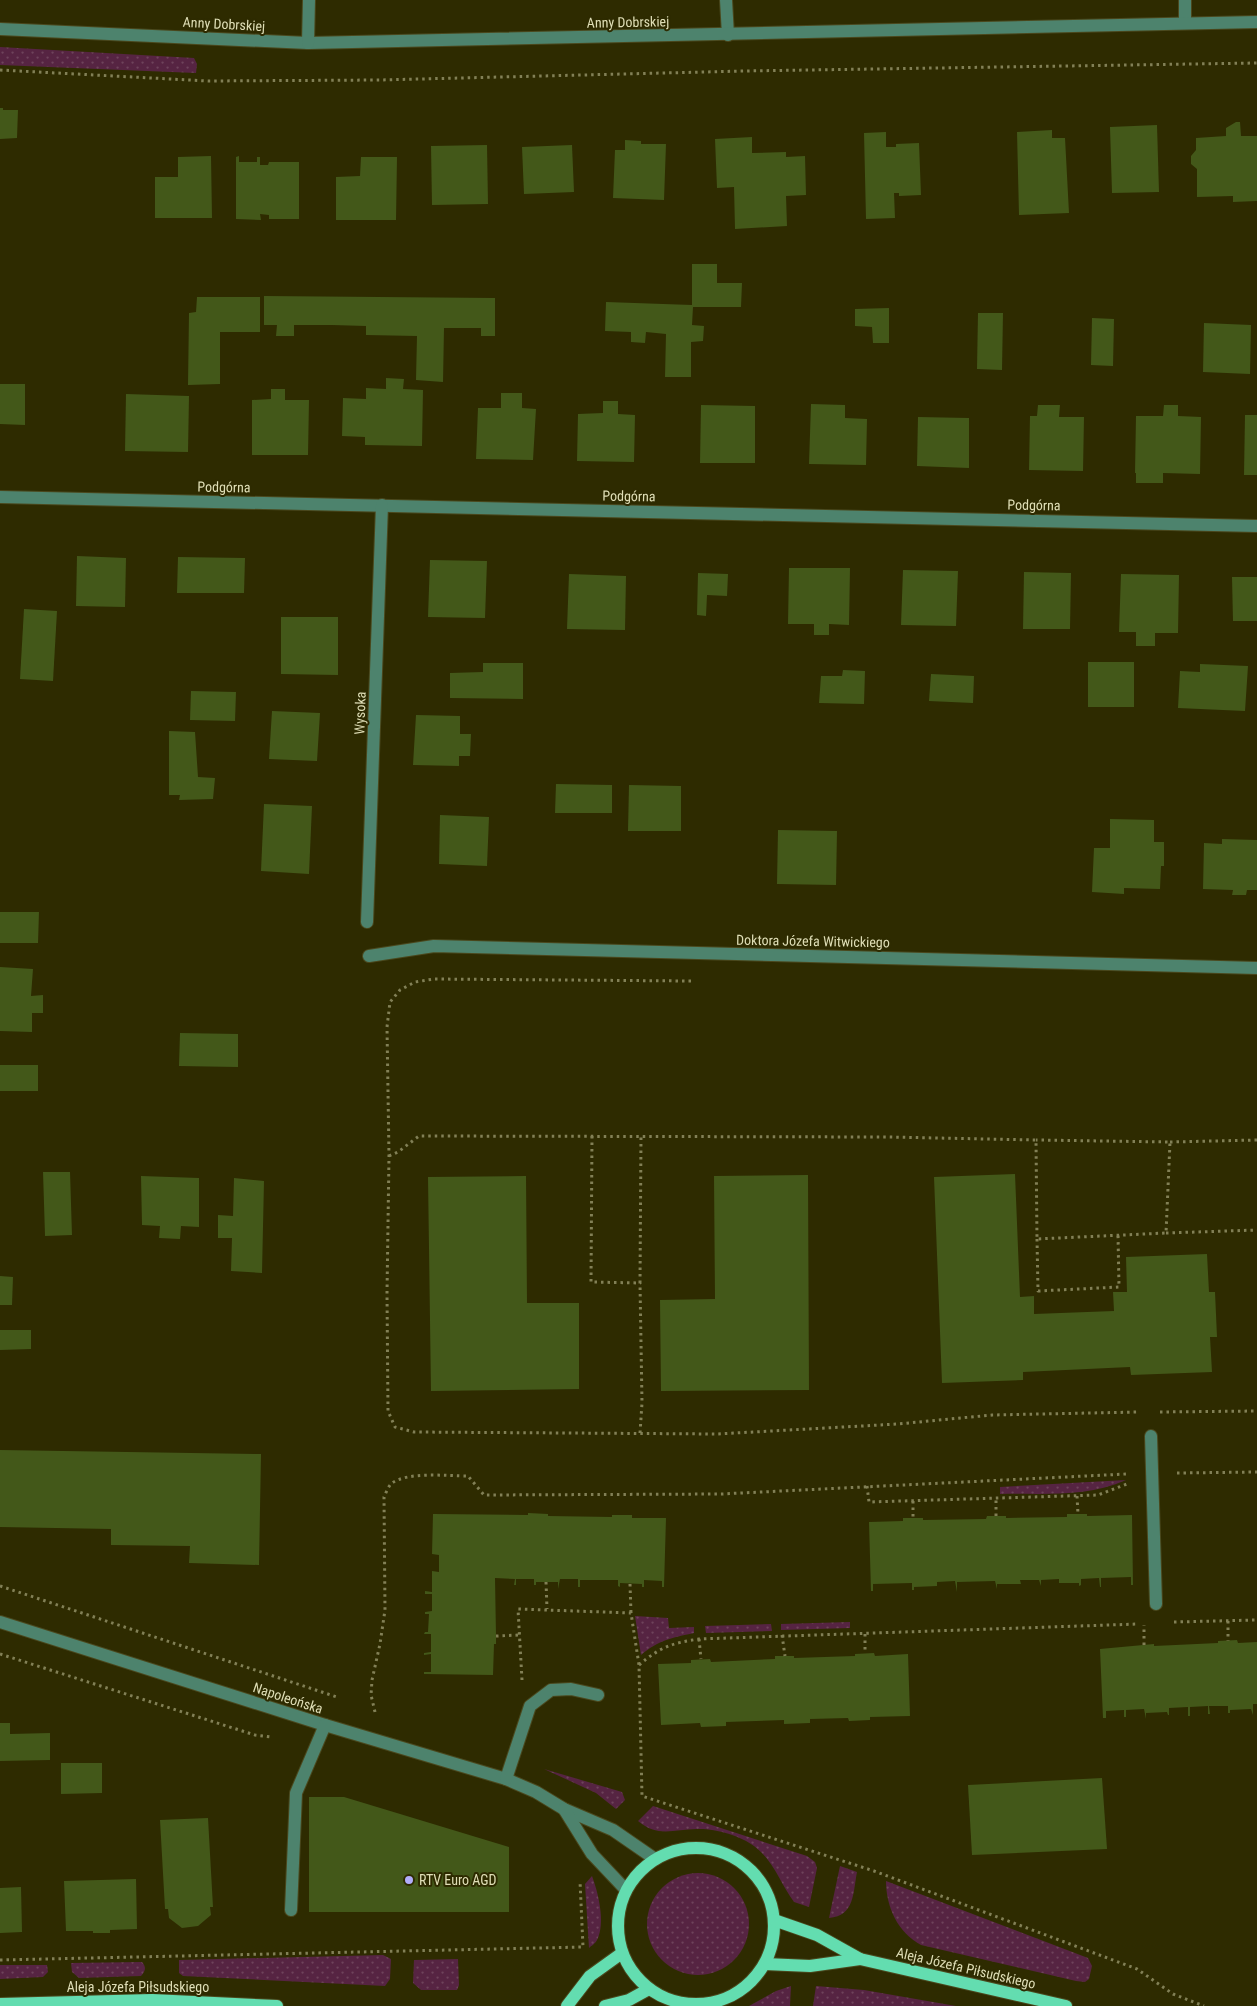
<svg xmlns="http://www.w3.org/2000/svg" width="1257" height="2006" font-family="'Roboto Condensed',sans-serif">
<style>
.green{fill:url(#green-dots)}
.building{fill:#435819}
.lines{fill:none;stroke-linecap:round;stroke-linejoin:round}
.minor-casing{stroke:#4a481d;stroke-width:14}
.major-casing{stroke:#4a481d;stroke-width:14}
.path{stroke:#828056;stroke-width:3;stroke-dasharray:2.5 4;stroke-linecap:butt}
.minor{stroke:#4d836d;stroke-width:12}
.major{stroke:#63ddb0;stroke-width:12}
.poi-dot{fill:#b1adfa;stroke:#2e2b00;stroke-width:2}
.labels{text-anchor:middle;stroke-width:4;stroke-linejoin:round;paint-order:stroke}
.street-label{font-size:14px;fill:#dfdeb6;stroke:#2e2b00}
.poi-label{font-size:14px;fill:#dfdeb6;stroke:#2e2b00;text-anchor:start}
</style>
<defs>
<pattern id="green-dots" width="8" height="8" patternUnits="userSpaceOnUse" patternTransform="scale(1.25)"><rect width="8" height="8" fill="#562442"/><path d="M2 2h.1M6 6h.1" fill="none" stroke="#6e435b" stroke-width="1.8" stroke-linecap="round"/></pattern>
</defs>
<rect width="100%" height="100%" fill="#2e2b00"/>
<g class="green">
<polygon points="0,47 194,58 197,64 196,73 0,65"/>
<path d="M1126,1480C1086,1498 1042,1493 1000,1494V1487Z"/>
<path d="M635,1616L668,1618L669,1628L694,1627V1633C671,1638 659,1640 641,1655Z"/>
<polygon points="850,1622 850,1628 781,1630 781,1624"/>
<polygon points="771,1624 772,1631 706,1633 705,1626"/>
<polygon points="544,1769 622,1792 625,1800 616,1809 596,1793"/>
<path d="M653,1806L807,1856L815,1862L817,1868L809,1907L794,1902C780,1883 774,1861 754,1846C741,1836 717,1829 700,1829C676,1828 659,1839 638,1821Z"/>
<path d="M840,1866L857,1872C853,1892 855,1916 829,1918Z"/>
<circle cx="698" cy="1924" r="51"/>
<path d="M592,1876C598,1892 606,1923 597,1940C596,1943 591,1946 589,1948L585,1884Z"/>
<path d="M886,1881L1088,1958L1092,1966L1089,1979L1085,1982L1076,1981L921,1945C898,1933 886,1907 886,1881Z"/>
<polygon points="383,1955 391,1959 390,1979 385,1986 183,1976 179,1973 179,1960"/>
<polygon points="458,1959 459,1985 457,1990 421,1990 413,1983 414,1960"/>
<path d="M142,1962C147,1968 145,1971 141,1976L79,1978L72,1972L71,1963Z"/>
<polygon points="0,1965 47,1965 48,1972 43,1977 0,1979"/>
<polygon points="791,1986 790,2006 749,2006 776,1991"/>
<polygon points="816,1986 864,1990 956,2006 813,2006"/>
</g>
<g class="building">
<polygon points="0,108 3,108 3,110 18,110 17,138 0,139"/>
<polygon points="1236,122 1240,122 1241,136 1257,136 1257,201 1233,202 1233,196 1197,197 1197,169 1191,164 1191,156 1196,150 1196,138 1226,136 1226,128"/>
<polygon points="1157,125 1159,192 1112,193 1110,127"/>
<polygon points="1052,130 1052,138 1065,138 1069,213 1019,215 1017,132"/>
<polygon points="886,132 886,147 896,147 896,144 919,143 921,195 899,196 899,193 894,193 895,218 866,219 864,133"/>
<polygon points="752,137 752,153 786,152 786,157 805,156 806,195 786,196 787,226 735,229 734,187 717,188 715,139"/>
<polygon points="625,140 641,141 641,144 666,144 664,200 613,198 615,150 625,150"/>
<polygon points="487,145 488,204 432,205 431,146"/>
<polygon points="572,145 574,192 524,194 522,147"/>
<polygon points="211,156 212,218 155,218 155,177 178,177 178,157"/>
<polygon points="239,156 239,162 257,162 257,157 260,157 260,165 268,165 269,162 299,162 299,219 269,219 269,215 260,214 261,220 236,219 236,157"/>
<polygon points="361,157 397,157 396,220 336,220 336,177 360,176"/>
<polygon points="692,264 717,264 717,283 742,283 741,307 693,307 692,325 704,326 703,341 691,342 691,377 665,377 666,334 646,332 645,343 631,342 631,332 605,331 606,302 692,305"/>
<polygon points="264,296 495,298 495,336 481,336 481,328 444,328 443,382 416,380 417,336 366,335 366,326 332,325 294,325 294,336 276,336 277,325 264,325"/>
<polygon points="197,297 260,297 260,332 220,332 220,384 188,385 189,313 196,312"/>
<polygon points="889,308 889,343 873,343 872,327 855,326 855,309"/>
<polygon points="978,313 1003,313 1002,370 977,369"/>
<polygon points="1092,318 1114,319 1113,366 1091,365"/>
<polygon points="1204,323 1251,325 1250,374 1203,372"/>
<polygon points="386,378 404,379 403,389 423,390 422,446 365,445 365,437 342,436 343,398 366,399 366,388 386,389"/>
<polygon points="0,384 25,384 25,425 0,424"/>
<polygon points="271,389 285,389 285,400 309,400 308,455 252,455 252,400 271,399"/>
<polygon points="501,393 522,393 522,408 536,409 533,460 476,459 478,408 501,408"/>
<polygon points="126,394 189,396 188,452 125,451"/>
<polygon points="603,401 618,401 618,414 635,415 634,462 577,461 578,414 603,413"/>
<polygon points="811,404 845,405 845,418 867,419 866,465 809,464"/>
<polygon points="701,405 755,406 755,463 700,463"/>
<polygon points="1038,405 1060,405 1059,417 1084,417 1083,471 1029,470 1030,416 1037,416"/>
<polygon points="1164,405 1178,405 1178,416 1201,417 1200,474 1163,473 1163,483 1136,483 1136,473 1135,473 1136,416 1163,416"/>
<polygon points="1245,415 1257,415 1257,475 1244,475"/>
<polygon points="918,417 969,418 969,468 917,466"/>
<polygon points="77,556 126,558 125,607 76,606"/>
<polygon points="178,557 245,558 244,593 177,593"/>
<polygon points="430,560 487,561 485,618 428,617"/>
<polygon points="789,568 850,568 849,625 829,624 829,635 814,635 814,624 788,624"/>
<polygon points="903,570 958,571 956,626 901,625"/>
<polygon points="1024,572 1071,573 1070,629 1023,629"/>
<polygon points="698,573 728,574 727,596 707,595 706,616 697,615"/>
<polygon points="569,574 626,576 625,630 567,629"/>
<polygon points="1121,574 1179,575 1178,633 1155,633 1155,646 1136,646 1136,632 1119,632"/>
<polygon points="1232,577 1257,577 1257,621 1233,621"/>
<polygon points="24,609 57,611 53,681 20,679"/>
<polygon points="281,617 338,617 338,675 281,674"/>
<rect x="1088" y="662" width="46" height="45"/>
<polygon points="483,663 523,663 523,699 450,698 450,673 483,672"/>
<polygon points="1200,664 1248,666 1245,711 1178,708 1180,671 1200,672"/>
<polygon points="843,670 865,671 864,704 819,703 821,676 842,676"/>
<polygon points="931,674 974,676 973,703 929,701"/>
<polygon points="191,691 236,692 235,721 190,720"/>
<polygon points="272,711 320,713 317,761 269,759"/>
<polygon points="416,715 460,716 460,734 471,734 470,756 459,756 459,766 413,765"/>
<polygon points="169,731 195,732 198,777 215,778 213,799 179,800 180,795 169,795"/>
<polygon points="556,784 612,785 612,813 555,813"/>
<polygon points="629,785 681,786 681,831 628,831"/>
<polygon points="264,804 312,806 309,874 261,871"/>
<polygon points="440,815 489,817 487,866 439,864"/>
<polygon points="1110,819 1154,820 1154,842 1164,842 1164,866 1161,866 1160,889 1124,888 1124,894 1092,892 1094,848 1110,848"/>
<polygon points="778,830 837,831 836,885 777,884"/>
<polygon points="1222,839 1257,840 1257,890 1247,890 1246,895 1232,895 1233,890 1203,889 1204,843 1222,844"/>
<polygon points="0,912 39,912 38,943 0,943"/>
<polygon points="0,967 33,969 31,996 43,995 43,1013 32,1013 32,1032 0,1031"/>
<polygon points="180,1033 238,1034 238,1067 179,1066"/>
<rect x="0" y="1065" width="38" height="26"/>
<polygon points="43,1172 70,1172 72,1235 45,1236"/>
<polygon points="1015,1174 1020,1297 1034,1296 1034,1314 1114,1311 1113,1292 1127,1292 1126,1257 1207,1254 1209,1292 1215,1292 1217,1337 1210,1337 1212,1372 1131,1375 1130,1367 1023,1372 1023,1380 942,1383 934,1177"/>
<polygon points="808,1175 809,1390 661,1391 660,1300 715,1299 714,1176"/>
<polygon points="141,1176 199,1178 199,1227 181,1226 180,1239 159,1238 160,1226 142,1225"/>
<polygon points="526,1176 527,1303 579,1303 579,1389 431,1391 428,1177"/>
<polygon points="234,1178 264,1181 262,1273 231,1271 232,1238 218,1238 218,1215 233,1216"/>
<polygon points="0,1276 13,1277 12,1305 0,1305"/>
<polygon points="0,1330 31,1330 31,1349 0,1350"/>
<polygon points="0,1450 261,1454 259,1565 189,1563 190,1546 111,1545 111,1529 0,1527"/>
<polygon points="528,1513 548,1514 548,1516 612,1517 612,1515 632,1515 632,1518 666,1518 664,1587 662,1587 662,1581 644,1580 644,1587 642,1587 642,1584 620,1583 620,1587 618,1586 618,1580 580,1580 580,1587 578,1587 578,1579 560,1579 558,1589 558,1582 536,1582 536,1585 534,1585 534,1579 516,1579 516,1585 514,1585 515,1579 495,1578 496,1636 496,1644 494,1644 493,1675 424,1674 424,1672 431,1672 431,1654 424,1655 424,1653 431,1652 431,1634 424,1634 425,1632 428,1632 429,1614 425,1614 425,1612 432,1611 432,1594 425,1594 425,1591 432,1592 432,1571 439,1572 439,1555 432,1554 433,1514 528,1515"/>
<polygon points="1067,1514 1087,1514 1087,1516 1132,1515 1133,1585 1131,1585 1131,1577 1101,1578 1101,1587 1100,1587 1099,1578 1081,1579 1081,1585 1079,1586 1079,1583 1059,1583 1059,1579 1041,1580 1041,1586 1039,1580 1020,1580 1021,1584 997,1584 997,1589 995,1581 957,1582 957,1592 955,1581 937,1582 937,1586 914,1587 914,1590 912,1590 912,1583 873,1584 873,1591 871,1591 869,1522 903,1521 903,1518 923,1518 923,1520 986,1519 987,1516 1006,1516 1006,1518 1067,1517"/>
<polygon points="1237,1640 1238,1643 1257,1642 1257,1704 1253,1704 1253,1715 1251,1709 1230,1710 1230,1713 1228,1713 1228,1706 1209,1706 1210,1714 1208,1714 1208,1706 1190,1707 1190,1716 1188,1716 1188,1707 1169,1708 1169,1715 1168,1715 1167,1712 1146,1713 1146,1719 1144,1709 1126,1710 1126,1717 1124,1717 1124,1710 1106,1711 1106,1718 1103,1718 1100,1649 1154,1644 1154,1646 1218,1643 1218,1641"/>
<polygon points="874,1653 875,1656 908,1654 910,1716 870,1717 870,1720 849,1721 848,1718 810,1719 810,1723 784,1724 784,1720 726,1722 726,1726 701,1727 700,1723 661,1725 658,1664 691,1663 691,1660 710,1659 711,1662 775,1659 775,1656 794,1656 794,1658 855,1656 855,1654"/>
<polygon points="0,1723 10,1723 10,1734 50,1733 50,1760 0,1761"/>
<polygon points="61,1763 102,1763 102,1793 61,1794"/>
<polygon points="1102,1778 1107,1849 972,1855 968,1785"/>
<polygon points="309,1797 344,1797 509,1847 509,1912 309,1912"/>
<polygon points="208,1818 213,1907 210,1907 211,1915 198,1926 182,1928 169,1918 168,1909 165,1909 160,1820"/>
<polygon points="136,1879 137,1929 110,1930 110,1933 93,1933 93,1931 66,1931 64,1881"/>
<polygon points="21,1887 22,1932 0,1933 0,1888"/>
</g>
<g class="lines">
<defs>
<g id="minor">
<polyline points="726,0 728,35"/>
<polyline points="1185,0 1185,23"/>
<polyline points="0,29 308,43 1257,22"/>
<polyline points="308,43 309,0"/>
<polyline points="0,497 1257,526"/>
<polyline points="367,922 382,505"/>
<polyline points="369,956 434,946 1257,968"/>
<polyline points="1151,1436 1156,1604"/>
<polyline points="0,1622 325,1725 506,1779 536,1792 564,1809 613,1830 655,1859"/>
<polyline points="506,1779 530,1706 551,1690 571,1689 598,1695"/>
<polyline points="564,1809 592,1854 626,1890"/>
<polyline points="291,1910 296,1793 325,1725"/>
</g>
<g id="major">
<circle cx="696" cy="1926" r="78"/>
<polyline points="774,1920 817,1935 860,1959 1066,2006"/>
<polyline points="765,1964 810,1966 860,1959"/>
<polyline points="0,2004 152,2000 277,2006"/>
<polyline points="567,2006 590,1976 622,1953"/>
<polyline points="605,2006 629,2000 649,1989"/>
</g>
</defs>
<use href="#minor" class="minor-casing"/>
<use href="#major" class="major-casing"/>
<g class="path">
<polyline points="0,70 208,81 379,80 745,71 1257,63"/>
<polyline points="691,981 434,979 415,982 400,990 390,1002 387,1027 389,1156 387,1293 388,1411 395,1427 414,1432 717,1434 898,1424 992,1415 1139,1412"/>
<polyline points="592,1136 591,1282 640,1283 641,1136"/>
<polyline points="1170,1142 1257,1140"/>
<polyline points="389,1156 398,1152 419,1136 888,1137 1036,1140 1037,1239 1166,1233 1170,1142 1036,1140"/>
<polyline points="1166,1233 1257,1230"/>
<polyline points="1037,1239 1038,1291 1119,1287 1118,1235"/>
<polyline points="1160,1412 1257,1411"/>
<polyline points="640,1433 642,1403 640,1283"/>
<polyline points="1177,1473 1257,1472"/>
<polyline points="867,1486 869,1502 1098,1495 1127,1484"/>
<polyline points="1077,1496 1078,1514"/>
<polyline points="913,1501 913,1518"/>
<polyline points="996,1516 996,1498"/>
<polyline points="546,1582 547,1609"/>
<polyline points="630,1584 631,1613"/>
<polyline points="0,1586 337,1697"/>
<polyline points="1228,1621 1228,1641"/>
<polyline points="1174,1622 1257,1620"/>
<polyline points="865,1634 865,1653"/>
<polyline points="782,1635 785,1656"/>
<polyline points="496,1636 520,1635"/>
<polyline points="699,1639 701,1659"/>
<polyline points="1144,1645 1144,1625"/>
<polyline points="0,1654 255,1735 271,1737"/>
<path d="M639,1665C660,1647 672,1643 699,1639L1138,1624"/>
<polyline points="522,1680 518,1609 631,1613 639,1665 642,1796 874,1871 1137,1969 1173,1994 1204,2006"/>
<path d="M375,1712L371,1695L372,1680L380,1644L385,1610L384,1497C386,1493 388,1487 391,1484C406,1471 448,1476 468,1476L484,1495L721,1494L1126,1474"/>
<polyline points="0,1960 583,1947 580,1881"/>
</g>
<use href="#minor" class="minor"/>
<use href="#major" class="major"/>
</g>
<circle class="poi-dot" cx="409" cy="1880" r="5"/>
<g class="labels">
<g class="street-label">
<text transform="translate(628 22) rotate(-1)" y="5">Anny Dobrskiej</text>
<text transform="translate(224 24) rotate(3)" y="5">Anny Dobrskiej</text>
<text transform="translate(224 487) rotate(1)" y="5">Podgórna</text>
<text transform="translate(629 496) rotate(1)" y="5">Podgórna</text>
<text transform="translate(1034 505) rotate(1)" y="5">Podgórna</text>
<text transform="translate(360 713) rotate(-88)" y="5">Wysoka</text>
<text transform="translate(813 941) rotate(1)" y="5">Doktora Józefa Witwickiego</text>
<text transform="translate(288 1698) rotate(18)" y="5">Napoleońska</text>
<text transform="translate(966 1968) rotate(13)" y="5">Aleja Józefa Piłsudskiego</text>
<text x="138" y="1992">Aleja Józefa Piłsudskiego</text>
</g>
<g class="poi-label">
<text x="419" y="1885">RTV Euro AGD</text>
</g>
</g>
</svg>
